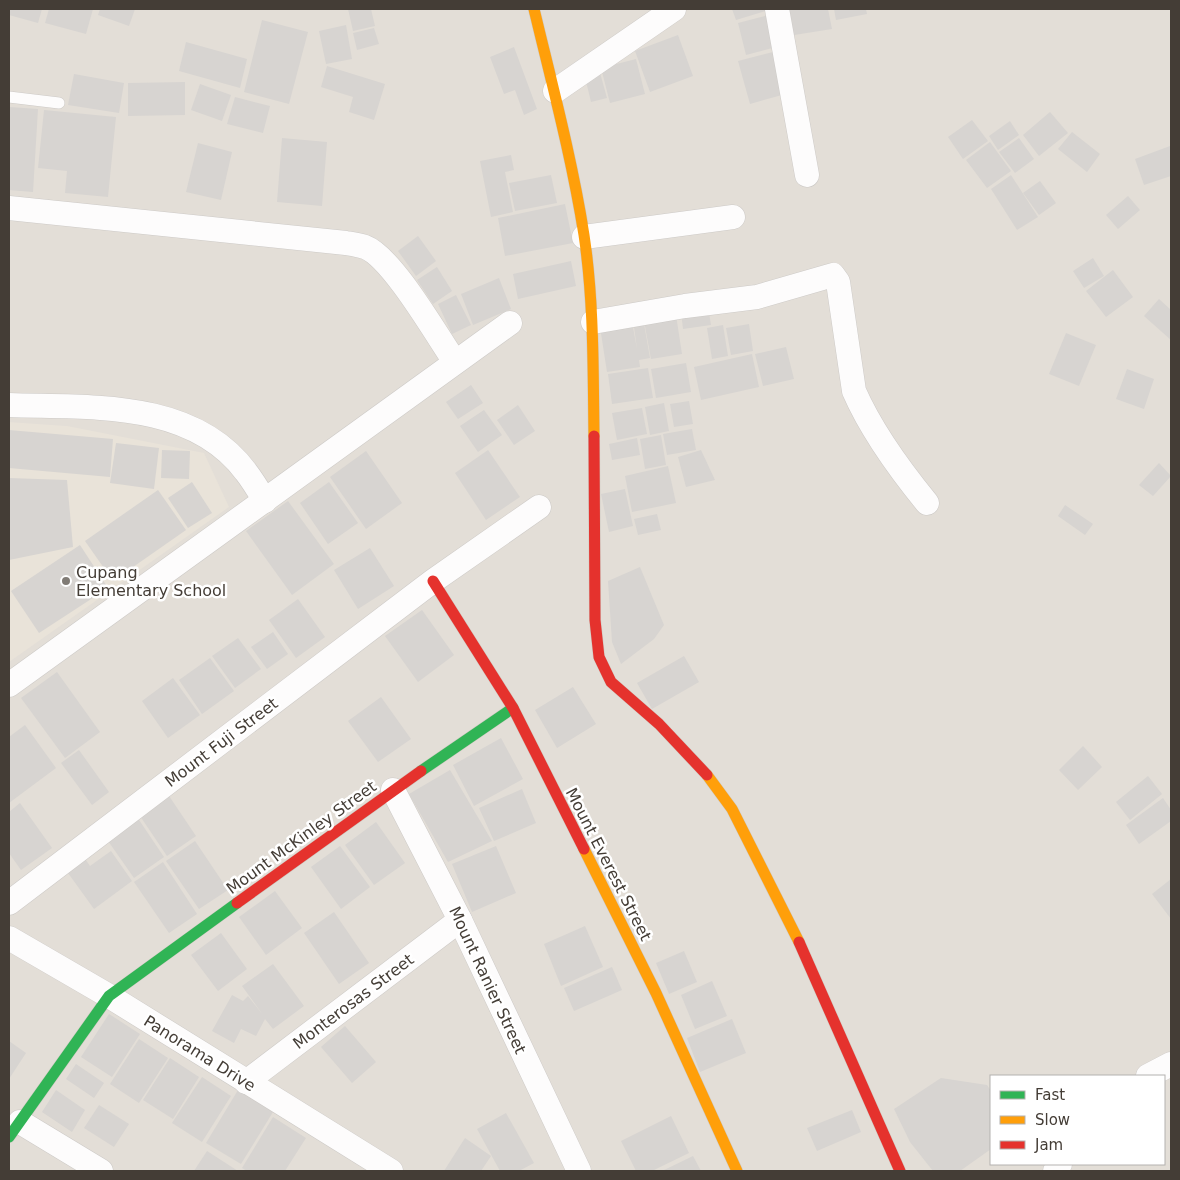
<svg xmlns="http://www.w3.org/2000/svg" width="1180" height="1180" font-family="'DejaVu Sans',sans-serif">
<style>
.residential{fill:#e3ded7;fill-rule:evenodd}
.education{fill:#e9e3d9}
.building{fill:#d7d4d1}
.lines{fill:none;stroke-linecap:round;stroke-linejoin:round}
.lane-casing{stroke:#cdcac7;stroke-width:12}
.street-casing{stroke:#cdcac7;stroke-width:25}
.fast-casing{stroke:#cec9c1;stroke-width:12}
.slow-casing{stroke:#cec9c1;stroke-width:12}
.jam-casing{stroke:#cec9c1;stroke-width:12}
.lane{stroke:#fdfcfc;stroke-width:11}
.street{stroke:#fdfcfc;stroke-width:24}
.fast{stroke:#30b455;stroke-width:11}
.slow{stroke:#ff9f0a;stroke-width:11}
.jam{stroke:#e5322d;stroke-width:11}
.poi-dot{fill:#807b75;stroke:#fff;stroke-width:2}
.labels{text-anchor:middle;stroke-width:5;stroke-linejoin:round;paint-order:stroke}
.poi-label{font-size:16px;fill:#443d36;stroke:#fff;text-anchor:start}
.street-label{font-size:16px;fill:#443d36;stroke:#fff}
</style>
<rect width="100%" height="100%" fill="#efedea"/>
<path class="residential" d="M9,9H1171V1171H9ZM991,1076H1164V1164H991Z"/>
<polygon class="education" points="9,422 67,426 204,453 229,507 9,662"/>
<g class="building">
<polygon points="9,9 42,9 38,23 9,15"/>
<polygon points="49,9 93,9 86,34 45,23"/>
<polygon points="100,9 135,9 129,26 98,15"/>
<polygon points="348,9 371,9 375,26 353,31"/>
<polygon points="732,9 772,9 736,20"/>
<polygon points="784,9 828,9 832,29 788,36"/>
<polygon points="834,9 866,9 867,14 836,20"/>
<polygon points="773,14 780,46 746,55 738,23"/>
<polygon points="262,20 308,32 289,104 244,92"/>
<polygon points="346,25 352,59 326,64 319,31"/>
<polygon points="374,28 379,44 357,50 353,33"/>
<polygon points="678,35 693,76 650,92 635,51"/>
<polygon points="186,42 247,59 240,88 179,71"/>
<polygon points="514,47 537,109 524,115 515,90 504,94 490,57"/>
<polygon points="781,50 789,93 750,104 738,61"/>
<polygon points="636,59 645,94 610,103 601,68"/>
<polygon points="327,66 385,84 374,120 349,112 353,97 321,87"/>
<polygon points="599,69 607,98 591,102 584,73"/>
<polygon points="74,74 124,83 119,113 68,105"/>
<polygon points="185,82 185,115 128,116 128,83"/>
<polygon points="200,84 231,95 222,121 191,110"/>
<polygon points="235,97 270,106 263,133 227,124"/>
<polygon points="9,107 38,109 33,192 9,190"/>
<polygon points="44,110 116,117 108,197 65,193 67,171 38,168"/>
<polygon points="1050,112 1068,133 1039,156 1023,135"/>
<polygon points="972,120 988,141 963,159 948,137"/>
<polygon points="1010,121 1019,135 998,150 989,136"/>
<polygon points="1072,132 1100,154 1087,172 1058,149"/>
<polygon points="282,138 327,142 322,206 277,202"/>
<polygon points="1019,138 1034,159 1015,173 999,152"/>
<polygon points="990,142 1011,171 987,188 966,160"/>
<polygon points="198,143 232,152 221,200 186,192"/>
<polygon points="1170,146 1171,176 1144,185 1135,159"/>
<polygon points="511,155 514,170 505,172 513,212 491,217 480,161"/>
<polygon points="551,175 557,203 515,211 509,183"/>
<polygon points="1011,175 1038,217 1017,230 991,189"/>
<polygon points="1040,181 1056,203 1039,215 1023,193"/>
<polygon points="1128,196 1140,210 1118,229 1106,215"/>
<polygon points="565,204 573,243 505,256 498,218"/>
<polygon points="418,236 436,261 416,276 398,251"/>
<polygon points="1093,258 1104,276 1084,288 1073,271"/>
<polygon points="571,261 576,286 518,299 513,274"/>
<polygon points="437,267 452,291 433,304 417,280"/>
<polygon points="1113,270 1133,297 1106,317 1086,291"/>
<polygon points="499,278 511,309 473,325 461,294"/>
<polygon points="456,295 471,325 452,334 438,304"/>
<polygon points="1159,299 1171,310 1171,340 1144,316"/>
<polygon points="708,307 711,325 683,329 681,312"/>
<polygon points="676,315 682,354 651,359 644,321"/>
<polygon points="643,318 650,358 639,360 640,367 607,372 600,327 632,322 637,349 633,320"/>
<polygon points="749,324 753,351 731,355 726,328"/>
<polygon points="723,325 728,356 712,359 707,328"/>
<polygon points="1066,333 1096,345 1079,386 1049,374"/>
<polygon points="786,347 794,379 763,386 755,354"/>
<polygon points="752,354 759,387 701,400 694,367"/>
<polygon points="686,363 691,392 656,398 651,369"/>
<polygon points="648,368 653,398 612,404 608,374"/>
<polygon points="1127,369 1154,379 1144,409 1116,399"/>
<polygon points="471,385 483,403 458,419 446,402"/>
<polygon points="689,401 693,424 674,427 670,404"/>
<polygon points="664,403 669,431 650,435 645,407"/>
<polygon points="518,405 535,431 514,445 497,420"/>
<polygon points="642,408 647,434 617,440 612,413"/>
<polygon points="484,410 502,435 478,452 460,426"/>
<polygon points="692,429 696,450 667,455 663,434"/>
<polygon points="9,430 113,439 110,477 9,468"/>
<polygon points="661,435 666,465 645,469 640,439"/>
<polygon points="637,438 640,455 612,460 609,444"/>
<polygon points="116,443 159,448 154,489 110,483"/>
<polygon points="162,450 190,451 189,479 161,478"/>
<polygon points="488,450 520,497 486,520 455,473"/>
<polygon points="701,450 715,480 686,487 678,457"/>
<polygon points="366,451 402,503 366,529 330,477"/>
<polygon points="1159,463 1171,476 1153,496 1139,485"/>
<polygon points="668,466 676,503 632,512 625,476"/>
<polygon points="9,478 67,480 73,547 9,560"/>
<polygon points="192,482 212,513 188,528 168,498"/>
<polygon points="329,482 358,523 328,544 300,503"/>
<polygon points="625,489 633,526 609,532 601,494"/>
<polygon points="158,490 186,530 113,581 85,541"/>
<polygon points="288,501 334,564 292,595 246,531"/>
<polygon points="1065,505 1093,524 1085,535 1058,516"/>
<polygon points="657,514 661,530 638,535 634,519"/>
<polygon points="80,545 108,588 39,633 11,591"/>
<polygon points="370,548 394,586 358,609 334,570"/>
<polygon points="640,567 664,625 654,639 621,664 612,642 608,581"/>
<polygon points="298,599 325,637 296,658 269,620"/>
<polygon points="422,610 454,655 418,682 385,636"/>
<polygon points="273,632 288,654 267,669 251,647"/>
<polygon points="238,638 261,669 235,688 212,656"/>
<polygon points="684,656 699,682 652,709 637,683"/>
<polygon points="210,658 234,691 202,714 179,680"/>
<polygon points="57,672 100,732 65,758 21,698"/>
<polygon points="173,678 200,715 168,738 142,701"/>
<polygon points="573,687 596,724 557,748 535,710"/>
<polygon points="381,697 411,739 378,762 348,721"/>
<polygon points="25,725 56,768 9,803 9,737"/>
<polygon points="501,738 523,779 474,806 453,765"/>
<polygon points="1083,746 1102,767 1078,790 1059,770"/>
<polygon points="79,750 109,792 92,805 61,763"/>
<polygon points="450,770 492,841 448,862 409,794"/>
<polygon points="1148,776 1162,794 1130,820 1116,802"/>
<polygon points="522,789 536,823 494,841 479,808"/>
<polygon points="167,793 196,836 167,856 138,813"/>
<polygon points="1163,798 1171,810 1171,821 1139,844 1126,825"/>
<polygon points="20,803 52,848 21,870 9,853 9,812"/>
<polygon points="137,817 164,857 134,878 106,838"/>
<polygon points="376,822 405,863 374,885 345,845"/>
<polygon points="195,841 228,890 199,909 166,861"/>
<polygon points="340,846 370,887 341,909 311,867"/>
<polygon points="496,846 516,893 472,912 452,864"/>
<polygon points="111,851 132,881 94,909 63,866 81,853 90,866"/>
<polygon points="163,862 197,914 169,933 134,882"/>
<polygon points="1171,879 1171,919 1152,894"/>
<polygon points="275,891 302,928 266,955 239,917"/>
<polygon points="334,912 369,963 339,984 304,933"/>
<polygon points="585,926 603,967 561,986 544,944"/>
<polygon points="221,933 247,969 218,991 191,955"/>
<polygon points="684,951 697,982 669,994 656,963"/>
<polygon points="273,964 304,1006 273,1029 265,1019 256,1036 241,1029 234,1043 212,1031 232,995 243,1001 248,996 263,1015 242,986"/>
<polygon points="612,967 622,990 574,1011 564,988"/>
<polygon points="712,981 727,1016 695,1029 681,995"/>
<polygon points="109,1014 140,1034 112,1077 81,1057"/>
<polygon points="732,1019 746,1053 700,1072 687,1038"/>
<polygon points="345,1026 376,1062 352,1083 321,1047"/>
<polygon points="139,1039 168,1058 139,1103 110,1084"/>
<polygon points="9,1041 26,1053 9,1079"/>
<polygon points="170,1058 199,1077 173,1119 143,1100"/>
<polygon points="76,1064 104,1083 94,1098 66,1079"/>
<polygon points="202,1077 231,1096 202,1142 172,1123"/>
<polygon points="941,1078 987,1085 991,1091 991,1149 960,1171 933,1171 910,1142 894,1109"/>
<polygon points="56,1090 85,1110 72,1132 42,1112"/>
<polygon points="238,1090 273,1112 241,1164 206,1143"/>
<polygon points="99,1105 129,1124 114,1147 84,1128"/>
<polygon points="852,1110 861,1132 817,1151 807,1128"/>
<polygon points="506,1113 534,1163 519,1171 500,1171 477,1129"/>
<polygon points="671,1116 689,1153 652,1171 636,1171 621,1141"/>
<polygon points="273,1117 306,1138 285,1171 247,1171 242,1168"/>
<polygon points="465,1138 491,1156 481,1171 444,1171"/>
<polygon points="207,1151 238,1171 194,1171"/>
<polygon points="693,1156 701,1171 662,1171"/>
</g>
<g class="lines">
<defs>
<polyline id="lane" points="9,97 59,103"/>
<g id="street">
<polyline points="777,9 807,175"/>
<polyline points="555,91 674,9"/>
<path d="M9,208L346,243C352,244 359,245 365,247C392,257 437,336 455,362"/>
<polyline points="584,237 733,217"/>
<path d="M593,322L685,306L757,297L833,275L838,282L854,391C871,430 900,470 927,503"/>
<path d="M9,405C89,408 192,399 246,472C253,481 259,491 265,501"/>
<polyline points="9,685 510,323"/>
<polyline points="393,790 460,920 579,1171"/>
<polyline points="9,903 433,581 539,507"/>
<polyline points="9,938 109,996 391,1171"/>
<polyline points="1148,1076 1171,1064"/>
<polyline points="246,1082 460,920"/>
<polyline points="20,1122 101,1171"/>
<polyline points="1055,1171 1060,1164"/>
</g>
<g id="fast">
<polyline points="421,771 513,708"/>
<polyline points="9,1137 109,996 237,903"/>
</g>
<g id="slow">
<path d="M534,9C552,84 572,159 584,235C594,302 593,369 594,436"/>
<polyline points="707,775 732,809 799,942"/>
<polyline points="584,849 656,993 737,1171"/>
</g>
<g id="jam">
<polyline points="594,436 595,620 599,657 611,682 659,724 707,775"/>
<polyline points="433,581 513,708 584,849"/>
<polyline points="237,903 421,771"/>
<polyline points="799,942 900,1171"/>
</g>
</defs>
<use href="#lane" class="lane-casing"/>
<use href="#street" class="street-casing"/>
<use href="#fast" class="fast-casing"/>
<use href="#slow" class="slow-casing"/>
<use href="#jam" class="jam-casing"/>
<use href="#lane" class="lane"/>
<use href="#street" class="street"/>
<use href="#fast" class="fast"/>
<use href="#slow" class="slow"/>
<use href="#jam" class="jam"/>
</g>
<circle class="poi-dot" cx="66" cy="581" r="5"/>
<g class="labels">
<g class="poi-label">
<text x="76" y="578">Cupang<tspan x="76" dy="18">Elementary School</tspan></text>
</g>
<g class="street-label">
<text transform="translate(221 742) rotate(-37)" y="6">Mount Fuji Street</text>
<text transform="translate(301 837) rotate(-36)" y="6">Mount McKinley Street</text>
<text transform="translate(609 864) rotate(63)" y="6">Mount Everest Street</text>
<text transform="translate(488 980) rotate(65)" y="6">Mount Ranier Street</text>
<text transform="translate(353 1001) rotate(-37)" y="6">Monterosas Street</text>
<text transform="translate(200 1053) rotate(32)" y="6">Panorama Drive</text>
</g>
</g>
<rect width="1180" height="1180" fill="none" stroke="#443d36" stroke-width="20"/>
<rect x="990" y="1075" width="175" height="90" fill="#ffffff" stroke="#b4b1af"/>
<rect x="1000" y="1091" width="25" height="8" fill="#30b455" stroke="#b4b1af"/>
<text x="1035" y="1100" font-size="15" fill="#443d36">Fast</text>
<rect x="1000" y="1116" width="25" height="8" fill="#ff9f0a" stroke="#b4b1af"/>
<text x="1035" y="1125" font-size="15" fill="#443d36">Slow</text>
<rect x="1000" y="1141" width="25" height="8" fill="#e5322d" stroke="#b4b1af"/>
<text x="1035" y="1150" font-size="15" fill="#443d36">Jam</text>
</svg>
